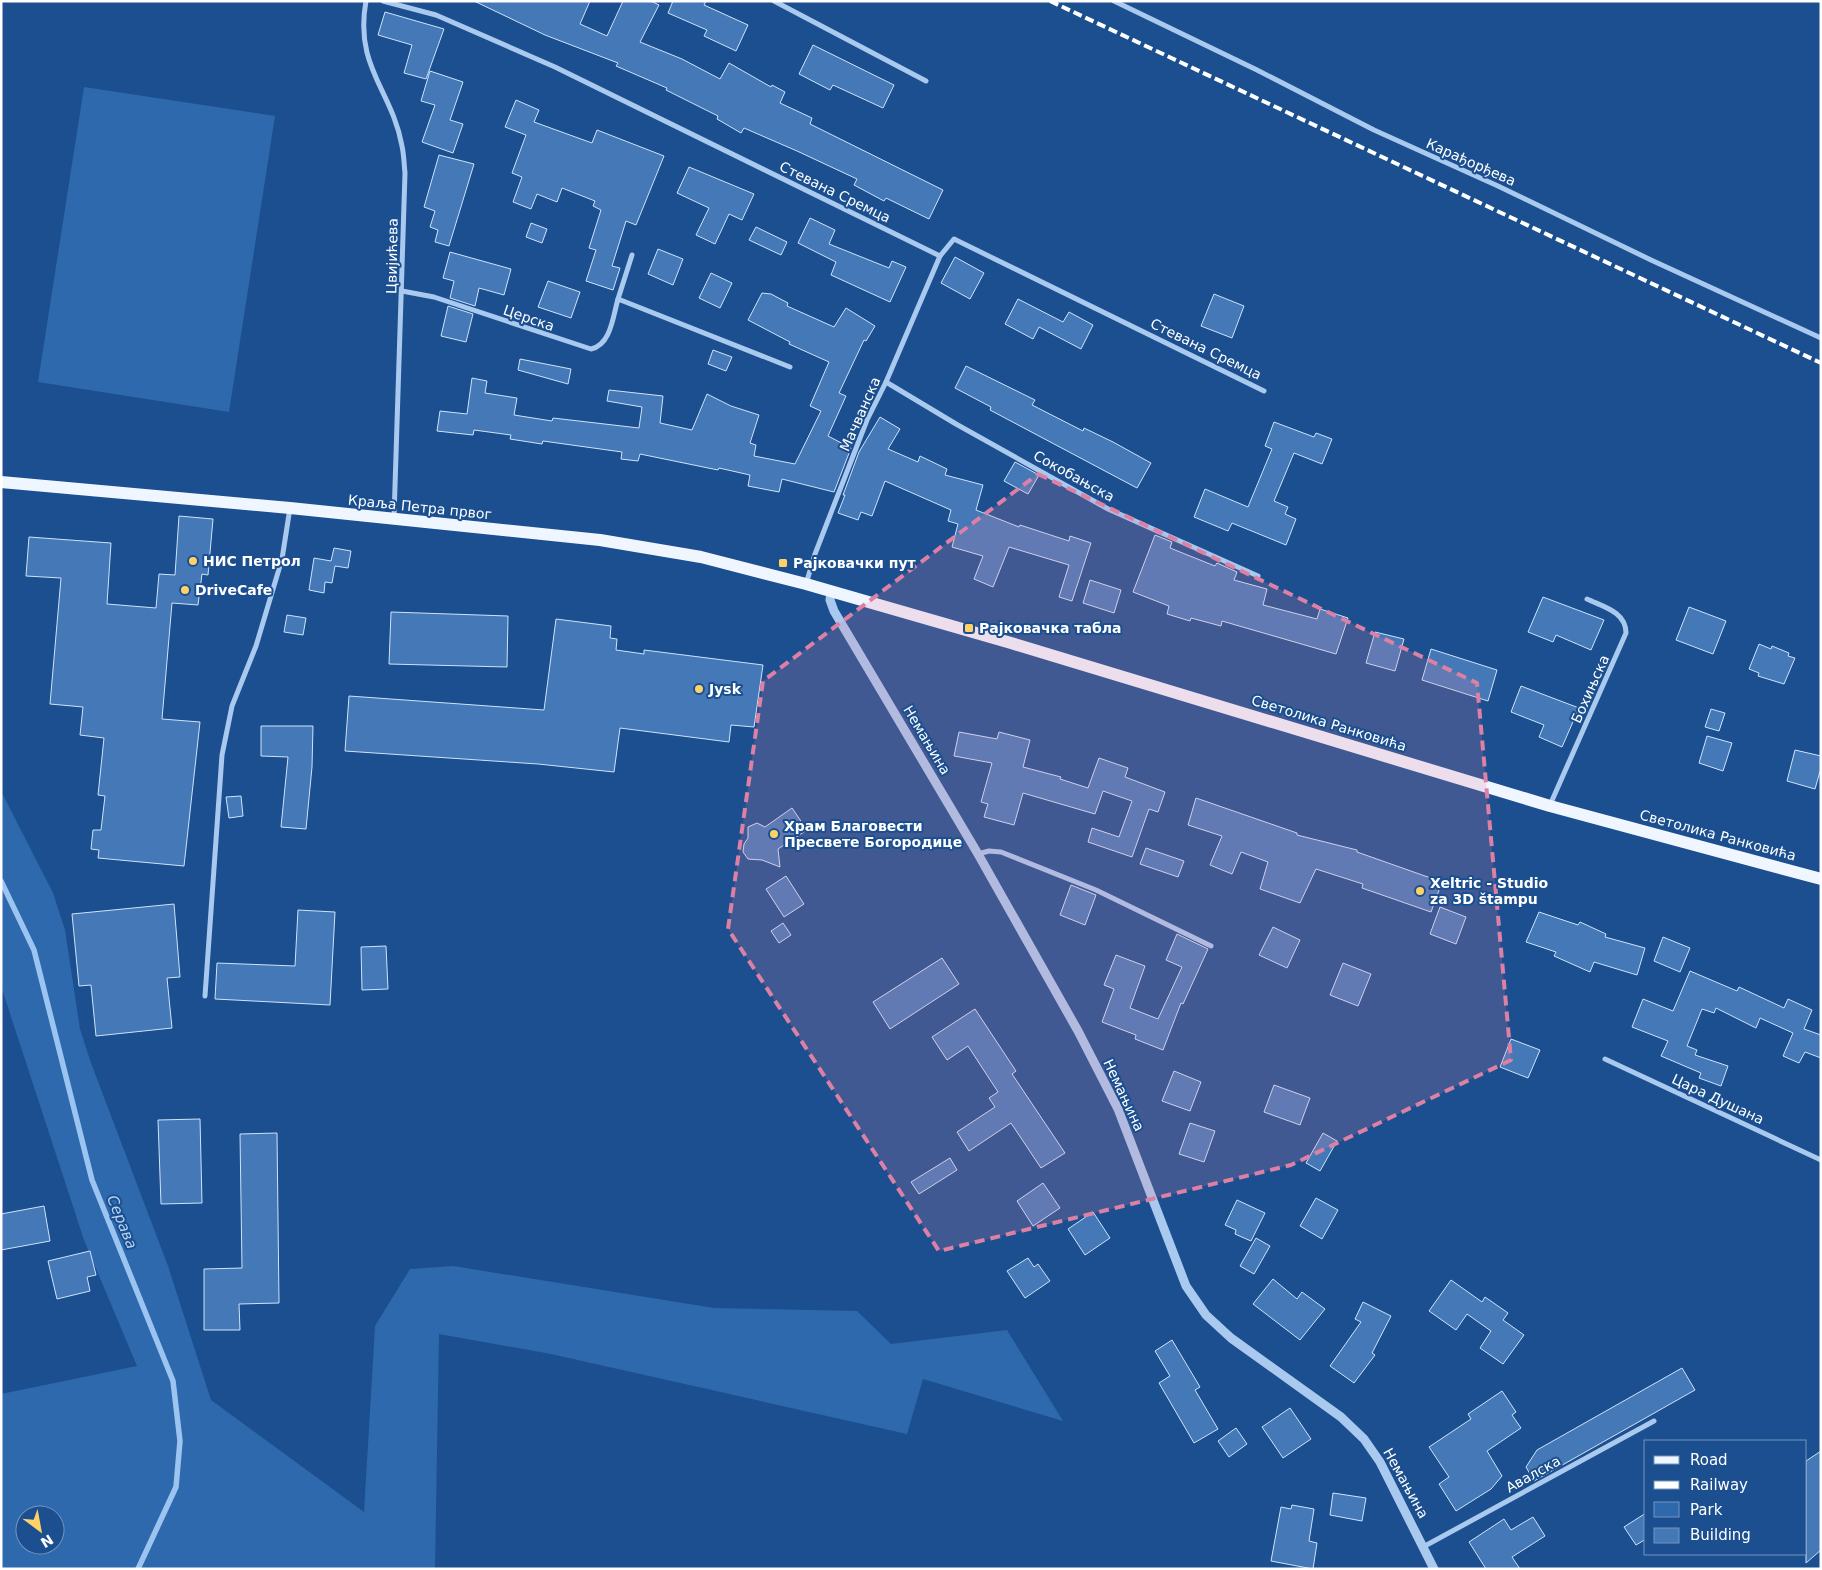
<svg xmlns="http://www.w3.org/2000/svg" width="1822" height="1570" font-family="'DejaVu Sans',sans-serif">
<style>
.green{fill:#2e69ad;fill-rule:evenodd}
.lines{fill:none;stroke-linecap:round;stroke-linejoin:round}
.stream{stroke:#9cc4f0;stroke-width:5.5}
.building{fill:#4478b7;stroke:#cfe3fa}
.minor{stroke:#a9c9ee;stroke-width:5}
.tertiary{stroke:#a9c9ee;stroke-width:9}
.primary{stroke:#f0f6ff;stroke-width:12}
.rail{stroke:#fff;stroke-width:4;stroke-dasharray:9 4;stroke-linecap:butt}
.marked{fill:#dd80a5;fill-opacity:0.2;stroke:#dd80a5;stroke-width:4;stroke-dasharray:10 6;stroke-linejoin:round}
.poi-dot{fill:#ffd166;stroke:#1b4f8f;stroke-width:2}
.labels{text-anchor:middle;stroke-width:4;stroke-linejoin:round;paint-order:stroke}
.street-label{font-size:14px;fill:#fff;stroke:#1b4f8f}
.poi-label{font-size:14px;font-weight:bold;fill:#fff;stroke:#1b4f8f;text-anchor:start}
.water-label{font-size:15px;font-style:italic;fill:#b5d3f5;stroke:#1b4f8f}
</style>
<rect width="100%" height="100%" fill="#1b4f8f"/>
<g class="green">
<polygon points="84,87 275,116 229,412 38,382"/>
<path d="M1,791L53,893L65,930L80,1029L91,1063L168,1266L211,1400L364,1512L375,1326L410,1269L453,1266L714,1308L857,1311L891,1344L1007,1330L1063,1421L923,1379L907,1434L551,1354L439,1334L435,1569H1V1394L137,1366L84,1240L1,986ZM25,1515H55V1545H25Z"/>
</g>
<g class="lines">
<polyline class="stream" points="1,881 34,950 92,1180 173,1381 180,1441 176,1487 138,1569"/>
</g>
<g class="building">
<polygon points="474,1 590,1 580,24 607,36 623,1 651,1 659,5 640,42 682,59 720,79 729,63 771,87 772,85 785,92 780,103 812,118 810,124 943,190 929,219 886,198 884,201 854,185 857,179 797,151 744,128 741,133 717,119 718,116 666,90 667,88 616,66 618,63 545,35"/>
<polygon points="673,1 706,1 704,5 748,25 736,51 704,36 707,30 668,13"/>
<polygon points="385,12 444,29 426,79 404,73 412,45 378,35"/>
<polygon points="813,45 894,85 883,108 833,85 830,90 799,74"/>
<polygon points="430,71 463,82 450,120 463,124 453,153 422,142 435,105 421,101"/>
<polygon points="516,100 539,110 534,122 592,143 597,130 664,156 636,225 626,221 612,266 620,268 613,290 586,281 596,250 589,248 601,210 593,206 595,201 562,188 557,202 537,194 531,209 513,202 522,177 512,173 526,135 505,127"/>
<polygon points="439,155 474,164 449,246 435,242 438,230 430,227 435,211 424,207"/>
<polygon points="689,167 754,194 742,220 729,214 715,244 696,235 709,208 677,193"/>
<polygon points="810,218 835,230 829,244 889,268 892,261 906,267 890,302 831,275 836,262 798,243"/>
<polygon points="531,223 547,229 542,243 526,237"/>
<polygon points="756,227 787,242 781,255 749,240"/>
<polygon points="658,249 683,259 673,285 648,274"/>
<polygon points="450,252 511,269 504,295 479,288 475,306 450,298 454,281 443,278"/>
<polygon points="955,257 984,273 970,299 941,283"/>
<polygon points="711,273 732,283 720,308 699,298"/>
<polygon points="548,281 580,292 571,318 538,307"/>
<polygon points="762,293 771,294 788,303 787,306 834,327 846,308 875,326 866,341 864,340 839,393 846,396 828,436 851,448 834,492 782,479 779,492 748,486 750,475 719,468 718,470 640,454 638,461 621,459 622,452 543,441 542,444 510,439 511,435 474,430 473,435 437,431 440,411 467,414 472,378 487,381 485,393 517,398 514,415 552,421 553,418 639,428 642,407 607,401 609,390 663,396 660,423 692,430 707,394 731,406 759,415 750,443 756,445 754,456 795,464 821,411 810,406 829,362 789,344 790,342 748,320"/>
<polygon points="1214,294 1244,306 1232,338 1201,326"/>
<polygon points="1018,299 1063,322 1069,312 1093,325 1081,349 1039,327 1033,339 1005,324"/>
<polygon points="448,306 473,314 466,342 441,336"/>
<polygon points="713,350 732,357 726,371 708,364"/>
<polygon points="520,359 571,369 568,384 518,370"/>
<polygon points="966,366 1035,400 1032,405 1083,431 1084,428 1113,442 1151,463 1137,488 990,410 991,407 955,388"/>
<polygon points="880,417 900,429 888,449 918,462 920,456 947,469 945,475 983,485 976,510 1019,527 1020,525 1069,541 1070,536 1091,543 1072,601 1059,597 1069,565 1009,547 993,587 974,579 983,556 952,547 958,524 948,521 951,510 885,481 872,516 861,512 858,520 838,513 845,495 843,495 859,452"/>
<polygon points="1274,422 1314,437 1316,433 1332,439 1322,464 1294,453 1274,501 1288,507 1285,514 1296,519 1286,545 1232,523 1228,531 1194,517 1205,489 1248,507 1272,449 1265,446"/>
<polygon points="1015,462 1039,475 1028,494 1004,481"/>
<polygon points="179,516 213,519 208,575 202,574 198,605 172,603 162,719 200,722 184,866 98,858 99,850 91,849 93,830 101,830 105,796 98,795 104,738 80,735 83,707 50,704 61,578 26,576 29,537 111,543 107,604 156,608 159,574 175,575"/>
<polygon points="1155,535 1172,542 1170,548 1215,566 1217,563 1237,572 1234,580 1267,589 1263,605 1317,619 1320,609 1348,618 1336,654 1222,621 1221,626 1191,618 1190,621 1167,614 1169,606 1133,592"/>
<polygon points="334,548 351,551 348,568 335,566 332,583 325,582 324,593 309,590 314,558 331,561"/>
<polygon points="1090,580 1121,590 1114,613 1083,603"/>
<polygon points="1543,597 1604,620 1591,650 1556,635 1553,642 1528,632"/>
<polygon points="1689,607 1726,621 1713,654 1676,640"/>
<polygon points="391,612 508,616 507,667 389,664"/>
<polygon points="287,615 306,618 303,635 284,632"/>
<polygon points="556,619 611,626 610,638 617,639 616,650 644,654 644,650 763,665 754,727 731,725 729,742 620,728 614,772 538,764 345,751 349,696 544,710"/>
<polygon points="1375,632 1404,639 1395,671 1366,663"/>
<polygon points="1759,644 1771,649 1772,646 1789,653 1788,656 1795,658 1784,684 1758,676 1759,673 1749,669"/>
<polygon points="1431,649 1497,670 1488,701 1422,680"/>
<polygon points="1521,686 1579,708 1562,747 1539,737 1544,725 1511,712"/>
<polygon points="1711,709 1725,713 1719,731 1705,727"/>
<polygon points="261,726 313,726 312,767 306,829 281,827 288,757 261,756"/>
<polygon points="959,732 997,739 999,732 1030,740 1023,767 1061,777 1060,779 1088,788 1099,758 1128,768 1125,777 1165,792 1158,812 1149,809 1132,857 1088,842 1092,828 1119,837 1132,801 1103,791 1095,814 1023,793 1014,825 984,817 988,804 981,802 992,763 954,756"/>
<polygon points="1707,736 1732,743 1723,771 1699,763"/>
<polygon points="1795,750 1821,756 1821,768 1815,789 1787,781"/>
<polygon points="241,796 243,816 229,818 226,797"/>
<polygon points="1196,798 1297,833 1297,835 1357,850 1357,852 1442,882 1431,912 1362,888 1363,884 1316,869 1300,903 1260,889 1268,862 1241,852 1232,874 1210,865 1222,836 1188,825"/>
<polygon points="792,808 807,830 778,849 780,867 762,860 748,859 743,852 744,844 748,838 748,827 757,823 765,827"/>
<polygon points="1146,848 1184,861 1178,877 1140,864"/>
<polygon points="786,876 804,904 784,917 766,889"/>
<polygon points="1071,885 1096,895 1085,925 1060,915"/>
<polygon points="174,904 180,977 167,978 172,1028 96,1036 91,985 79,986 72,914"/>
<polygon points="1440,907 1466,917 1456,944 1430,934"/>
<polygon points="298,910 335,912 330,1005 215,999 217,963 295,966"/>
<polygon points="1539,912 1578,925 1580,922 1606,934 1605,937 1645,948 1637,975 1594,962 1590,972 1554,956 1556,952 1526,942"/>
<polygon points="783,923 791,935 779,943 771,931"/>
<polygon points="1273,927 1300,940 1287,968 1259,955"/>
<polygon points="1177,934 1208,949 1183,1004 1181,1003 1163,1050 1135,1039 1136,1035 1102,1022 1114,989 1104,985 1116,955 1145,966 1130,1008 1158,1019 1182,967 1166,960"/>
<polygon points="1663,937 1690,948 1680,972 1654,961"/>
<polygon points="386,946 388,989 362,990 361,947"/>
<polygon points="942,958 959,984 890,1029 873,1002"/>
<polygon points="1343,963 1371,974 1358,1006 1330,995"/>
<polygon points="1690,971 1737,991 1739,987 1784,1008 1788,999 1812,1010 1804,1029 1821,1035 1821,1058 1805,1052 1799,1063 1783,1056 1793,1033 1760,1018 1756,1028 1716,1008 1714,1013 1702,1009 1687,1046 1697,1050 1695,1055 1728,1066 1721,1086 1699,1078 1701,1073 1661,1056 1668,1041 1632,1027 1643,999 1673,1011"/>
<polygon points="975,1009 1016,1071 1012,1074 1065,1153 1041,1168 1011,1123 969,1151 957,1132 995,1107 989,1098 998,1092 968,1046 947,1060 932,1037"/>
<polygon points="1511,1039 1540,1050 1528,1078 1500,1067"/>
<polygon points="1174,1071 1201,1082 1190,1111 1162,1101"/>
<polygon points="1274,1085 1310,1098 1300,1125 1264,1112"/>
<polygon points="200,1119 202,1203 161,1204 158,1120"/>
<polygon points="1190,1123 1215,1131 1204,1162 1179,1154"/>
<polygon points="277,1133 279,1303 239,1304 240,1330 204,1330 204,1269 242,1268 240,1134"/>
<polygon points="1323,1133 1337,1141 1320,1171 1306,1163"/>
<polygon points="950,1158 957,1170 919,1194 911,1182"/>
<polygon points="1043,1183 1060,1208 1033,1226 1017,1201"/>
<polygon points="1316,1198 1338,1210 1322,1239 1300,1226"/>
<polygon points="1237,1200 1265,1213 1251,1241 1235,1234 1236,1230 1225,1225"/>
<polygon points="44,1206 50,1241 1,1250 1,1214"/>
<polygon points="1093,1212 1110,1238 1085,1255 1068,1229"/>
<polygon points="1256,1238 1270,1246 1254,1274 1240,1266"/>
<polygon points="90,1251 96,1275 87,1277 90,1291 57,1299 48,1261"/>
<polygon points="1028,1258 1034,1267 1038,1264 1050,1281 1025,1298 1007,1271"/>
<polygon points="1273,1279 1297,1299 1302,1292 1325,1309 1300,1340 1253,1304"/>
<polygon points="1451,1280 1482,1302 1485,1297 1508,1313 1503,1320 1524,1335 1503,1364 1480,1348 1491,1331 1467,1314 1456,1330 1429,1311"/>
<polygon points="1363,1302 1391,1316 1372,1353 1375,1355 1354,1383 1330,1366 1361,1322 1355,1319"/>
<polygon points="1172,1340 1200,1387 1195,1390 1218,1429 1194,1443 1159,1383 1170,1376 1155,1351"/>
<polygon points="1682,1368 1695,1390 1534,1481 1526,1467 1537,1450"/>
<polygon points="1502,1391 1516,1412 1512,1415 1521,1428 1487,1451 1502,1476 1491,1489 1456,1511 1439,1484 1449,1477 1429,1447 1471,1419 1468,1414"/>
<polygon points="1290,1408 1311,1439 1283,1458 1262,1427"/>
<polygon points="1236,1428 1247,1444 1229,1457 1218,1441"/>
<polygon points="1821,1451 1821,1550 1806,1563 1806,1461"/>
<polygon points="1333,1493 1366,1498 1362,1521 1330,1515"/>
<polygon points="1292,1505 1314,1509 1309,1541 1317,1543 1313,1569 1271,1561 1281,1507 1291,1509"/>
<polygon points="1646,1513 1646,1539 1636,1545 1624,1527"/>
<polygon points="1533,1517 1545,1536 1512,1557 1520,1569 1486,1569 1469,1542 1504,1519 1511,1530"/>
</g>
<g class="lines">
<g class="minor">
<path d="M366,1C354,67 392,90 402,146C404,155 404,164 405,173L394,518"/>
<polyline points="383,1 436,15 555,67 940,256"/>
<polyline points="774,1 926,81"/>
<polyline points="1114,1 1257,70 1374,130 1498,186 1651,260 1821,338"/>
<path d="M402,291L434,297L591,349C611,345 613,316 618,299L790,367"/>
<polyline points="618,299 632,255"/>
<polyline points="886,382 956,424 1108,509 1258,576"/>
<polyline points="806,584 815,554 867,420 886,382 940,256 954,239 1264,391"/>
<path d="M1550,805L1626,633C1626,612 1604,607 1587,599"/>
<polyline points="978,854 989,851 1001,852 1096,890 1211,946"/>
<polyline points="205,996 222,755 232,706 256,646 282,559 290,508"/>
<polyline points="1605,1059 1821,1160"/>
<polyline points="1423,1547 1654,1421"/>
</g>
<polyline class="tertiary" points="831,592 830,600 834,611 978,854 1078,1031 1118,1109 1186,1286 1206,1315 1231,1338 1341,1417 1364,1439 1380,1462 1434,1569"/>
<polyline class="primary" points="1,482 290,508 600,540 701,557 806,584 1011,643 1550,806 1821,879"/>
<polyline class="rail" points="1050,1 1821,363"/>
</g>
<path class="marked" d="M1038,474L1477,683L1511,1060L1291,1165L939,1251L728,929L763,681Z"/>
<g class="poi-dot">
<circle cx="193" cy="561" r="5"/>
<rect x="778" y="558" width="10" height="10" rx="2.5"/>
<circle cx="185" cy="590" r="5"/>
<rect x="964" y="623" width="10" height="10" rx="2.5"/>
<circle cx="699" cy="689" r="5"/>
<circle cx="774" cy="834" r="5"/>
<circle cx="1420" cy="891" r="5"/>
</g>
<g class="labels">
<g class="street-label">
<text transform="translate(1471 162) rotate(24)" y="5">Карађорђева</text>
<text transform="translate(835 192) rotate(26)" y="5">Стевана Сремца</text>
<text transform="translate(392 256) rotate(-89)" y="5">Цвијићева</text>
<text transform="translate(529 318) rotate(19)" y="5">Церска</text>
<text transform="translate(1206 349) rotate(26)" y="5">Стевана Сремца</text>
<text transform="translate(860 414) rotate(-66)" y="5">Мачванска</text>
<text transform="translate(1074 476) rotate(29)" y="5">Сокобањска</text>
<text transform="translate(420 507) rotate(6)" y="5">Краља Петра првог</text>
<text transform="translate(1590 689) rotate(-66)" y="5">Бохињска</text>
<text transform="translate(1329 723) rotate(17)" y="5">Светолика Ранковића</text>
<text transform="translate(927 740) rotate(59)" y="5">Немањина</text>
<text transform="translate(1718 835) rotate(15)" y="5">Светолика Ранковића</text>
<text transform="translate(1124 1095) rotate(65)" y="5">Немањина</text>
<text transform="translate(1718 1099) rotate(25)" y="5">Цара Душана</text>
<text transform="translate(1533 1474) rotate(-29)" y="5">Авалска</text>
<text transform="translate(1406 1483) rotate(61)" y="5">Немањина</text>
</g>
<g class="poi-label">
<text x="203" y="566">НИС Петрол</text>
<text x="793" y="568">Рајковачки пут</text>
<text x="195" y="595">DriveCafe</text>
<text x="979" y="633">Рајковачка табла</text>
<text x="709" y="694">Jysk</text>
<text x="784" y="831">Храм Благовести<tspan x="784" dy="16">Пресвете Богородице</tspan></text>
<text x="1430" y="888">Xeltric - Studio<tspan x="1430" dy="16">za 3D štampu</tspan></text>
</g>
<g class="water-label">
<text transform="translate(122 1222) rotate(68)" y="5">Серава</text>
</g>
</g>
<rect width="1822" height="1570" fill="none" stroke="#ffffff" stroke-width="5"/>
<rect x="1644" y="1440" width="162" height="115" fill="#1b4f8f" stroke="#7695bc"/>
<rect x="1654" y="1456" width="25" height="8" fill="#f0f6ff" stroke="#7695bc"/>
<text x="1690" y="1465" font-size="15" fill="#ffffff">Road</text>
<rect x="1654" y="1481" width="25" height="8" fill="#ffffff" stroke="#7695bc"/>
<text x="1690" y="1490" font-size="15" fill="#ffffff">Railway</text>
<rect x="1654" y="1502" width="25" height="15" fill="#2e69ad" stroke="#7695bc"/>
<text x="1690" y="1515" font-size="15" fill="#ffffff">Park</text>
<rect x="1654" y="1528" width="25" height="15" fill="#4478b7" stroke="#7695bc"/>
<text x="1690" y="1540" font-size="15" fill="#ffffff">Building</text>
<g transform="translate(40 1530) rotate(148)"><circle r="24" fill="#1b4f8f" stroke="#7695bc"/>
<path d="M0-4L9 19L0 12L-9 19Z" fill="#ffd166"/>
<text y="-8" font-size="14" font-weight="bold" text-anchor="middle" fill="#ffffff">N</text>
</g>
</svg>
